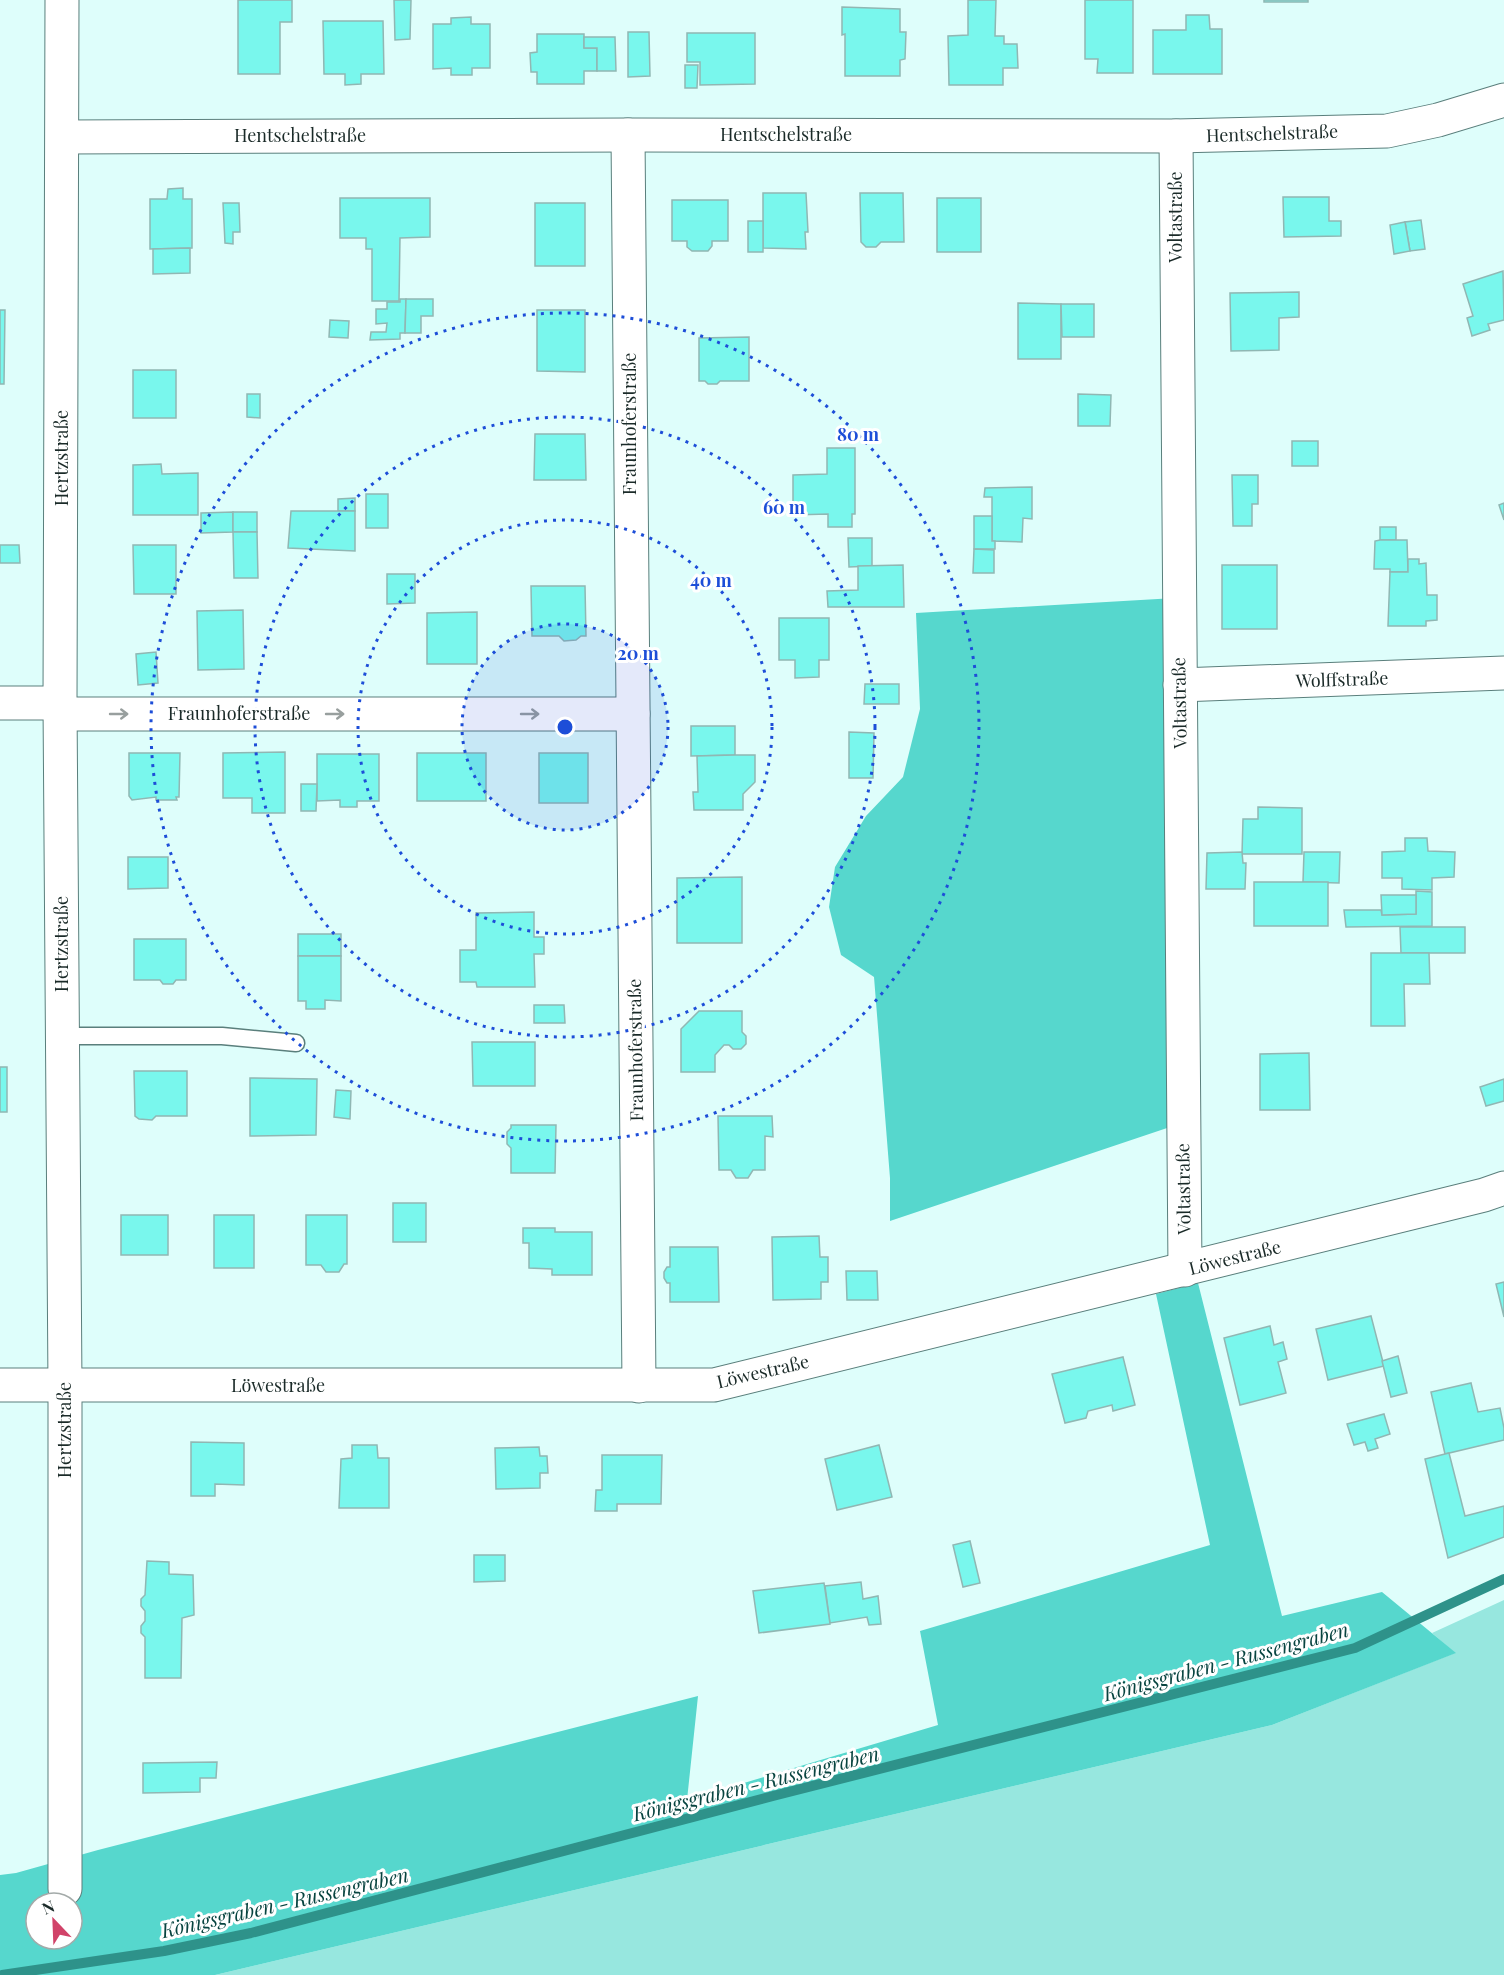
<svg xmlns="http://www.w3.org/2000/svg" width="1504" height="1975" font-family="'Playfair Display',serif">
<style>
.green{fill:#97e7df}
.forest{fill:#56d7cd;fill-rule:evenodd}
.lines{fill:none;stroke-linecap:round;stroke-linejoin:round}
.stream{stroke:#2e928a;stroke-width:10}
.building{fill:#79f7ed;stroke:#90b7b3;stroke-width:1.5}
.service-casing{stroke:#5a7f7c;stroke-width:19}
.minor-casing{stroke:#5a7f7c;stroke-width:35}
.service{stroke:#fff;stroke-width:16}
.minor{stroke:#fff;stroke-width:33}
.oneway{stroke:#989f9e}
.ring{fill:none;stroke:#1d4ed8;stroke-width:3;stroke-dasharray:3 6}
.labels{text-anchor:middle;stroke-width:6;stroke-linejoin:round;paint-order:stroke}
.street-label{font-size:18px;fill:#1a2a28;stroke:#fff}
.water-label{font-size:20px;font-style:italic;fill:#084440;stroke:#fff}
.centre{fill:#1d4ed8;stroke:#fff;stroke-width:3}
.ring-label{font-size:18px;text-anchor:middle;font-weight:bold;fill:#1d4ed8;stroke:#fff;stroke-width:6;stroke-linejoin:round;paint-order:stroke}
</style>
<rect width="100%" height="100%" fill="#defefb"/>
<polygon class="green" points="1504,1600 1504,1975 215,1975 1272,1725 1455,1653 1432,1633"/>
<g class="forest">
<polygon points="1175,598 1179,1124 890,1221 890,1178 874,977 841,955 829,907 835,867 866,816 903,777 920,709 916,613"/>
<path d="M1198,1283L1282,1616L1382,1592L1456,1653L1272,1725L215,1975H0V1875L16,1873L98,1850L698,1696L687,1800L938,1725L920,1631L1210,1545L1156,1294ZM36,1903H72V1939H36Z"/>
</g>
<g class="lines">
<polyline class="stream" points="2,1975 164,1951 251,1933 773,1796 1355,1648 1504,1579"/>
</g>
<g class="building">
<polygon points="238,0 292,0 292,22 280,22 280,74 238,74"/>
<polygon points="394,0 411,0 410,39 395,40"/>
<polygon points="968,0 996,0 995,36 1004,36 1004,44 1017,44 1018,68 1003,68 1003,85 949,85 948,36 968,35"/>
<polygon points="1085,0 1133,0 1133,73 1097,73 1098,59 1085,59"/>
<rect x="1264" y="0" width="44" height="2"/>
<polygon points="842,7 900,9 900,32 906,32 905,59 900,60 900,76 845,76 845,34 842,35"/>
<polygon points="1186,15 1209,15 1210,29 1222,29 1222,74 1153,74 1153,30 1186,30"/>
<polygon points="471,17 471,24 490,24 490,68 472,68 472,75 451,75 451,68 433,69 433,24 451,24 451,18"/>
<polygon points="323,21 383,21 384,74 361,74 361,84 345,85 345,74 324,74"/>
<polygon points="628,32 649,32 650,76 628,77"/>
<polygon points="687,33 755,33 755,84 700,85 700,62 687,62"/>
<polygon points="537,34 584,34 584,48 597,48 597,71 584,71 584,84 537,84 537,72 531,72 530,53 537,52"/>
<polygon points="584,37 615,37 616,71 597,71 597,48 584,48"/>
<polygon points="685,65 698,65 697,88 685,88"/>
<polygon points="183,188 183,199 192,199 192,248 150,249 150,199 167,199 168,189"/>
<polygon points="763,193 806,193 808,232 805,232 806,249 763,248"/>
<polygon points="860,193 903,193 904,242 881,242 876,247 866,247 861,242"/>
<polygon points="1283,197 1329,197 1329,221 1341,221 1341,236 1284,237"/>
<polygon points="340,198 430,198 430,237 400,238 399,301 372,301 372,249 366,249 366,238 340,238"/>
<rect x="937" y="198" width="44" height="54"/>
<polygon points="672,200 728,200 728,241 712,241 712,246 708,251 692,251 687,247 687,241 672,241"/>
<polygon points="223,203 239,203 240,232 233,232 233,244 225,243"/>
<rect x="535" y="203" width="50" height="63"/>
<polygon points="1421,220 1425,249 1410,251 1405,222"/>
<rect x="748" y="221" width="15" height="31"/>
<polygon points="1405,222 1410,251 1394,254 1390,225"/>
<polygon points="190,248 190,273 153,274 153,249"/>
<polygon points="1503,271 1504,320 1488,324 1490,330 1472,336 1467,318 1473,316 1463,284"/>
<polygon points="1299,292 1299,317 1279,318 1279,350 1231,351 1230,293"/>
<polygon points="400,299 406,299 405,333 400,333 400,339 370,340 371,332 386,332 387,323 376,324 376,309 387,309 387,302 400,302"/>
<polygon points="406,299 433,299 433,316 421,316 421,333 405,333"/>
<polygon points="1018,303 1061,304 1061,359 1018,359"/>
<polygon points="1061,304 1094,304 1094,337 1062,337"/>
<polygon points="0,310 5,310 4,384 0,384"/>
<polygon points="537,310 585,310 585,372 537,371"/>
<polygon points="330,320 349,321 348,338 329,337"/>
<polygon points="749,337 749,381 720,381 717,384 708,384 705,381 699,381 699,338"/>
<rect x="133" y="370" width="43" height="48"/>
<polygon points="247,394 260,394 260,418 247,417"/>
<polygon points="1078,394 1111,395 1110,426 1078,426"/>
<polygon points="535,434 585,434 586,480 534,480"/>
<rect x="1292" y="441" width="26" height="25"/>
<polygon points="827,448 855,448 855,514 852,514 852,527 828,527 828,514 793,515 793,475 827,474"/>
<polygon points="161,464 162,474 198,473 198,515 133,515 133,465"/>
<polygon points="1232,475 1258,475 1258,504 1252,504 1252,526 1233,526"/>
<polygon points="1032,487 1032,519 1023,518 1022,542 992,541 992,497 984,497 985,488"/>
<rect x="366" y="494" width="22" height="34"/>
<polygon points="355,498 355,511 338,511 338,499"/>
<polygon points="1504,503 1504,520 1499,505"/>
<polygon points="291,511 355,511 355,551 288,548"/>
<polygon points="233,512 233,532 201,533 201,513"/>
<rect x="233" y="512" width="24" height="20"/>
<polygon points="974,516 992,516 992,541 995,541 995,549 974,549"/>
<rect x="1380" y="527" width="16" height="13"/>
<polygon points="233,532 257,532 258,578 234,578"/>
<polygon points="848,538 872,538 872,566 849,567"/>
<polygon points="1380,540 1407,540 1408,572 1390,572 1390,569 1374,569 1375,541"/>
<polygon points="0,545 19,545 20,563 0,563"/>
<polygon points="133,545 176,545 176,594 134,594"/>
<polygon points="974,549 994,550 994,573 973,573"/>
<polygon points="1408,559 1419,559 1419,564 1426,563 1427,595 1437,595 1437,620 1426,621 1426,626 1388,626 1390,572 1408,572"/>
<polygon points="903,565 904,607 828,607 827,591 858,590 858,566"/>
<rect x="1222" y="565" width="55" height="64"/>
<polygon points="387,574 415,574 415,603 387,604"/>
<polygon points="531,586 585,586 586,636 581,636 576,640 564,641 559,636 532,636"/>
<polygon points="243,610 244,669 198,670 197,611"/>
<polygon points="477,612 477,664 427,664 427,613"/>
<polygon points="779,618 829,618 829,660 819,660 819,677 795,678 795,660 779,660"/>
<polygon points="156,652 158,683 138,685 136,654"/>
<polygon points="865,684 899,684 899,704 864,704"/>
<polygon points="691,726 735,726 735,755 691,756"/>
<polygon points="849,732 874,733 873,778 849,778"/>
<polygon points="285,752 285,813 252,813 252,798 223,798 223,753"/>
<polygon points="129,753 180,753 179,797 176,797 177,800 156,800 156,797 132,800 129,796"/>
<rect x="417" y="753" width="69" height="48"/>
<rect x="539" y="753" width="49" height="50"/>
<polygon points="317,754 379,754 379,801 357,801 357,807 340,807 340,800 317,801"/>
<polygon points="735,755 755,755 755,782 743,794 743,810 694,810 693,792 698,792 697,756"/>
<polygon points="301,784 317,784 316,811 301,811"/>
<polygon points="1258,807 1302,808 1302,854 1242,854 1243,819 1258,819"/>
<polygon points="1405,838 1427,838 1428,851 1455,852 1454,877 1432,878 1432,890 1402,889 1402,878 1382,878 1382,852 1405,851"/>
<polygon points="1242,852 1243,863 1246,863 1245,889 1206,889 1207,853"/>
<polygon points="1304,852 1340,852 1339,883 1303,882"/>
<polygon points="128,857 168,857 168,888 128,889"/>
<polygon points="742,877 742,943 677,943 677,878"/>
<rect x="1254" y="882" width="74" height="44"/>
<polygon points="1416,891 1432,892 1432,926 1346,927 1344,910 1381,910 1382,915 1416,914"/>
<polygon points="1381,895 1416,895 1416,914 1382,915"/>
<polygon points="534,912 534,937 544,937 544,954 534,954 535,987 477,987 476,982 460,982 460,950 476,950 476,913"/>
<polygon points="1400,927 1465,927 1465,953 1401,953"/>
<rect x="298" y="934" width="43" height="22"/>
<polygon points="134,939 186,939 186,980 176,980 173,984 163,984 160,980 134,980"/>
<polygon points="1371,953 1429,953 1430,984 1404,984 1405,1026 1371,1026"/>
<polygon points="298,956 341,956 341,1001 325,1000 325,1009 306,1009 306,1001 298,1001"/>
<polygon points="534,1005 564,1005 565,1023 534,1023"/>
<polygon points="699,1011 742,1011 742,1032 746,1036 746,1044 741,1049 733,1049 729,1045 724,1045 715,1055 715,1072 681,1072 681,1029"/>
<polygon points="472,1042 535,1042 535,1086 473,1086"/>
<polygon points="1309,1053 1310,1110 1260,1110 1260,1054"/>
<rect x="0" y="1067" width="7" height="45"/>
<polygon points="134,1071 187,1071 187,1116 156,1116 152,1120 139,1119 135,1116"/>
<polygon points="250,1078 317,1079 316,1135 250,1136"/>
<polygon points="1504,1079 1504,1101 1486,1106 1480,1087"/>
<polygon points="336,1090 351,1091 350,1119 334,1117"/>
<polygon points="718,1116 772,1116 773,1137 765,1136 765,1170 753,1170 748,1178 736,1178 731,1170 719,1170"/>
<polygon points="511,1125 556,1125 555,1173 511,1173 511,1148 507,1144 507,1132 511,1128"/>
<rect x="393" y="1203" width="33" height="39"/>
<rect x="121" y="1215" width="47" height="40"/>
<rect x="214" y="1215" width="40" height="53"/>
<polygon points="306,1215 347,1215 347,1264 344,1264 339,1272 326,1272 321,1265 306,1265"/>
<polygon points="523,1228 555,1228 555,1232 592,1232 592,1275 552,1275 552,1269 529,1268 529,1243 523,1243"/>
<polygon points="819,1236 820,1257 828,1257 828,1282 821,1282 821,1299 773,1300 772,1237"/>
<polygon points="670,1247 718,1247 719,1302 670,1302 670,1283 667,1283 664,1278 664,1272 667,1267 670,1267"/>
<polygon points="846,1271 877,1271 878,1300 847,1300"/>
<polygon points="1504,1282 1504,1317 1496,1284"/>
<polygon points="1371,1316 1384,1366 1328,1380 1316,1329"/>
<polygon points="1270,1326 1274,1345 1283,1342 1287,1359 1278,1362 1286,1393 1240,1405 1224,1338"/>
<polygon points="1398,1356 1407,1393 1391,1397 1382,1361"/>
<polygon points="1123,1357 1135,1405 1113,1411 1112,1405 1088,1411 1086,1418 1065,1423 1052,1374"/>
<polygon points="1471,1383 1478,1412 1500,1408 1504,1428 1504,1440 1445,1454 1431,1392"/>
<polygon points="1384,1414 1390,1434 1375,1439 1378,1448 1368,1451 1365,1442 1354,1445 1347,1424"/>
<polygon points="191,1442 244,1443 244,1485 215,1484 215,1496 191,1496"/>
<polygon points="352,1445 377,1445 378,1458 389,1458 389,1508 339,1508 341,1459 352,1458"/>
<polygon points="879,1445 892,1497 837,1510 825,1459"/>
<polygon points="539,1447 540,1456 547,1456 548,1473 540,1473 540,1488 496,1489 495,1448"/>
<polygon points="1449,1453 1465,1516 1504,1506 1504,1537 1448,1558 1425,1459"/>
<polygon points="602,1455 662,1455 661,1504 617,1504 617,1511 595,1511 596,1490 602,1490"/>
<polygon points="970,1541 980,1583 963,1587 953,1545"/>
<polygon points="474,1555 505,1555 505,1581 474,1582"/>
<polygon points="147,1561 169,1562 169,1574 193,1575 194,1615 182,1618 181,1678 145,1678 145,1637 141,1633 141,1626 145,1621 145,1611 141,1606 141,1599 145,1595"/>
<polygon points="861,1582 863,1599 878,1596 881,1624 869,1625 867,1617 830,1623 825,1586"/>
<polygon points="824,1583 830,1624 759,1633 753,1591"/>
<polygon points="217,1762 216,1778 200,1778 200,1792 143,1793 143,1763"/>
</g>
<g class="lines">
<defs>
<polyline id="service" points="63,1036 222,1036 296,1043"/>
<g id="minor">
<polyline points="62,0 60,703 65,1386 65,1889"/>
<polyline points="628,135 639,1386"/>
<polyline points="1176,136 1185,1270"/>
<polyline points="63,137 628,135 1176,136 1387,131 1438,120 1504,100"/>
<polyline points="1180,685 1504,673"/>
<polyline points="0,703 60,703"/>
<polyline points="61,714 633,714"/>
<polyline points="0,1385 714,1385 1484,1195 1504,1188"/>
</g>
</defs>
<use href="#service" class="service-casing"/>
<use href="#minor" class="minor-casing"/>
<use href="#service" class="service"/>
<use href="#minor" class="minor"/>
</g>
<defs><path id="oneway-shaft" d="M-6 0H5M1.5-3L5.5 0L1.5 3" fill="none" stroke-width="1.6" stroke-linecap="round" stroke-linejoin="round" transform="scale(1.5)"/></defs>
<g class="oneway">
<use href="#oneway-shaft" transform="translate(119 714)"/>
<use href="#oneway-shaft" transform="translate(335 714)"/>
<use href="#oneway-shaft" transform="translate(530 714)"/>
</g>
<circle cx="565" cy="727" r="103" fill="#1d4ed8" fill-opacity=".12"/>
<g class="ring">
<circle cx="565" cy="727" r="103"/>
<circle cx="565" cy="727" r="207"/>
<circle cx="565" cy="727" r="310"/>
<circle cx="565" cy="727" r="414"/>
</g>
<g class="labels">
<g class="street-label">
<text transform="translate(1272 134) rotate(-2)" y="6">Hentschelstraße</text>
<text x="786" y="141">Hentschelstraße</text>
<text x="300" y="142">Hentschelstraße</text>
<text transform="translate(1176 217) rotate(-90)" y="6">Voltastraße</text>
<text transform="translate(630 424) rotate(-90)" y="6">Fraunhoferstraße</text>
<text transform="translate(62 458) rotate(-90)" y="6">Hertzstraße</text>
<text transform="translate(1342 680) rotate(-2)" y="6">Wolffstraße</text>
<text transform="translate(1180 703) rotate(-91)" y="6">Voltastraße</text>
<text x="239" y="720">Fraunhoferstraße</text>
<text transform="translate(62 944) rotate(-90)" y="6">Hertzstraße</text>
<text transform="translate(636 1050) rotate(-91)" y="6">Fraunhoferstraße</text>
<text transform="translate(1184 1189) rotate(-91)" y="6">Voltastraße</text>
<text transform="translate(1235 1258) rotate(-14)" y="6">Löwestraße</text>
<text transform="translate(763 1372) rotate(-13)" y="6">Löwestraße</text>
<text x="278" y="1392">Löwestraße</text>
<text transform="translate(65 1430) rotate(-90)" y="6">Hertzstraße</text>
</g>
<g class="water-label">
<text transform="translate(1226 1662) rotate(-15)" y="7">Königsgraben - Russengraben</text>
<text transform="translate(756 1784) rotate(-14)" y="7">Königsgraben - Russengraben</text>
<text transform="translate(285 1903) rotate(-13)" y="7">Königsgraben - Russengraben</text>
</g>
</g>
<circle cx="565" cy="727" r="9" class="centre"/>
<g class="ring-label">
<text x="858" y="441">80 m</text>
<text x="784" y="514">60 m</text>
<text x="711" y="587">40 m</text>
<text x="638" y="660">20 m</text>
</g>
<g transform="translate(54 1921) rotate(337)"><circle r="28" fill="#ffffff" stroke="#a3aaa9" stroke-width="1.5"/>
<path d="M0-4.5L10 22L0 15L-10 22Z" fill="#d14369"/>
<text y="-9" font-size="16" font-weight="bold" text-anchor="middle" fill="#1a2a28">N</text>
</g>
</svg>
